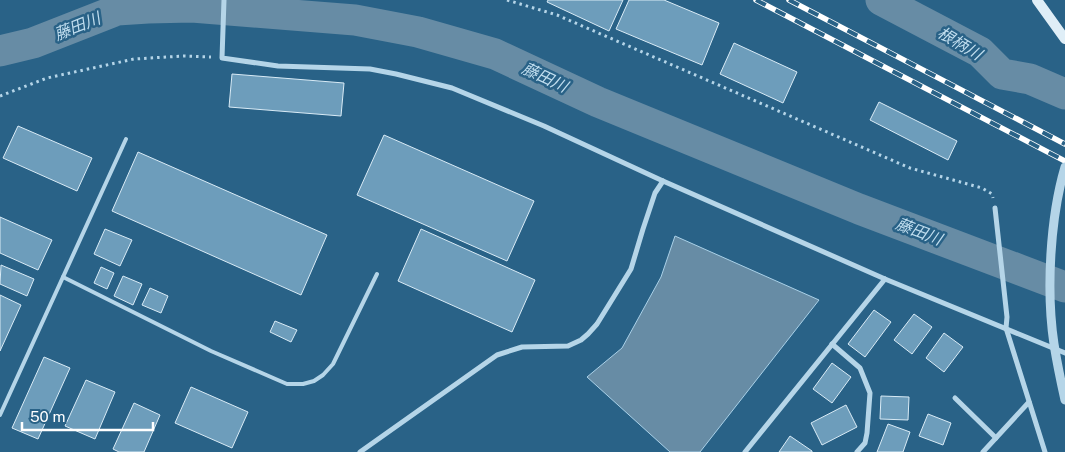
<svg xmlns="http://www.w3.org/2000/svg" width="1065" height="452" font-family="'Public Sans','Noto Sans JP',sans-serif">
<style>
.water{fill:#678ca5;stroke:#aad1e8}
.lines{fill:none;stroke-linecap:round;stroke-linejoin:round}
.river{stroke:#678ca5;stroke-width:31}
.building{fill:#6d9dbb;stroke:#d9ebf6}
.path{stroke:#b5d5e8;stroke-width:3;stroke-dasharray:2.5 4;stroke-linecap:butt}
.service{stroke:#b5d5e8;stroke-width:4}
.minor{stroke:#b5d5e8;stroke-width:5}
.secondary{stroke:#dfeef7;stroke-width:10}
.rail-casing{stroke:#fff;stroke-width:5.5}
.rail{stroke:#296287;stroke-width:4;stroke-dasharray:11;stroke-linecap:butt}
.tertiary-bridge{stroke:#b5d5e8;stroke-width:9}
.labels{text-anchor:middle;stroke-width:5;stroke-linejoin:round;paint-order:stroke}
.water-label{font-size:16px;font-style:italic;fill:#c1deef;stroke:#296287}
</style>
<rect width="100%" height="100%" fill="#296287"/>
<polygon class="water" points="675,236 819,300 700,452 670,452 587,377 622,348 661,277"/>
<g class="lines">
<g class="river">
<polyline points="881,0 980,52 1002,74 1030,79 1065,94"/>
<polyline points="0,51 33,43 117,10 148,8 192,7 355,20 418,32 495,54 598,102 859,209 1065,287"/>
</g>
</g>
<g class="building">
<polygon points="548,0 623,0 609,31 547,2"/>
<polygon points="629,0 664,0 719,23 702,65 616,29"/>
<polygon points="734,43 797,72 783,103 720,74"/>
<polygon points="232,74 344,83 341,116 229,107"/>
<polygon points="879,102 957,141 948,160 870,120"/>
<polygon points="18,126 92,158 77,191 3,158"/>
<polygon points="384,135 534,201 507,261 357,195"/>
<polygon points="138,152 327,235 301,295 112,211"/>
<polygon points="0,217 52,240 38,270 0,253"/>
<polygon points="105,229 132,240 120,266 94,254"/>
<polygon points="421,229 535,280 512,332 398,281"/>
<polygon points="1,265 34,279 27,296 0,284"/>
<polygon points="101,267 114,273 107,289 94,283"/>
<polygon points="123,276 142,284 133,305 114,296"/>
<polygon points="150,288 168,296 161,313 142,305"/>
<polygon points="0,295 21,305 0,351"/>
<polygon points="874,310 891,322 865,357 848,344"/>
<polygon points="914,314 932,327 912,354 894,340"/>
<polygon points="275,321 297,330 291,342 270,332"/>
<polygon points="944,333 963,347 944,372 926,358"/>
<polygon points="44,357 70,368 38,439 12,428"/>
<polygon points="832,363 851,377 832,403 813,389"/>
<polygon points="86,380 115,392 95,439 65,426"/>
<polygon points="191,387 248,412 232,448 175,423"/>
<polygon points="881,396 909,397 908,420 880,419"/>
<polygon points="134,403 160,415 144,452 119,452 113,449"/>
<polygon points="846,405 857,427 822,445 811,423"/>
<polygon points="928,414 951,423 943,445 919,436"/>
<polygon points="888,424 910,432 903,452 877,452"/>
<polygon points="790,436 812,451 812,452 779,452"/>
</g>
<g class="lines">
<g class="path">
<polyline points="507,0 557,15 910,168 982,188 992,194 993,198"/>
<polyline points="0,96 47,78 134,59 184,56 211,57"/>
</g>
<g class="service">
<polyline points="63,277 211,351 287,384 303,384 314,381 323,375 333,364 377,274"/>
<polyline points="0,415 126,139"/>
</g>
<g class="minor">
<polyline points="224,0 222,58 278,66 370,69 396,74 452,88 544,126 663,181 885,279 1065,353"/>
<polyline points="995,208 1007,317 1006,328 1045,452"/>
<polyline points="832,344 860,368 870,393 867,433 865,443 857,452"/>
<polyline points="955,398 996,438"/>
<polyline points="360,452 497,355 522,347 568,346 581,340 588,334 597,324 631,269 643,229 655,193 663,181"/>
<polyline points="745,452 885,279"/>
<polyline points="983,452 1029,402"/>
</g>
<polyline class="secondary" points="1037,0 1065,39"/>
<defs>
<g id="rail">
<polyline points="756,0 1065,161"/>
<polyline points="789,0 1065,144"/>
</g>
</defs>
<use href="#rail" class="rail-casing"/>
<use href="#rail" class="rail"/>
<path class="tertiary-bridge" d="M1065,167C1050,218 1046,291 1054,344C1057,363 1061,382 1065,400"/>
</g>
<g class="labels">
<g class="water-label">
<text transform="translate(77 26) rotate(-22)" y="6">藤田川</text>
<text transform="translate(960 43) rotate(31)" y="6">根柄川</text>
<text transform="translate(545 77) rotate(25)" y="6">藤田川</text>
<text transform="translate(919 231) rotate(21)" y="6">藤田川</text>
</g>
</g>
<path d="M22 422v8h131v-8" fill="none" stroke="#ffffff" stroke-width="2.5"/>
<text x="30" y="422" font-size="15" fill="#ffffff" stroke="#296287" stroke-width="4" paint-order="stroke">50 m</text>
</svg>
